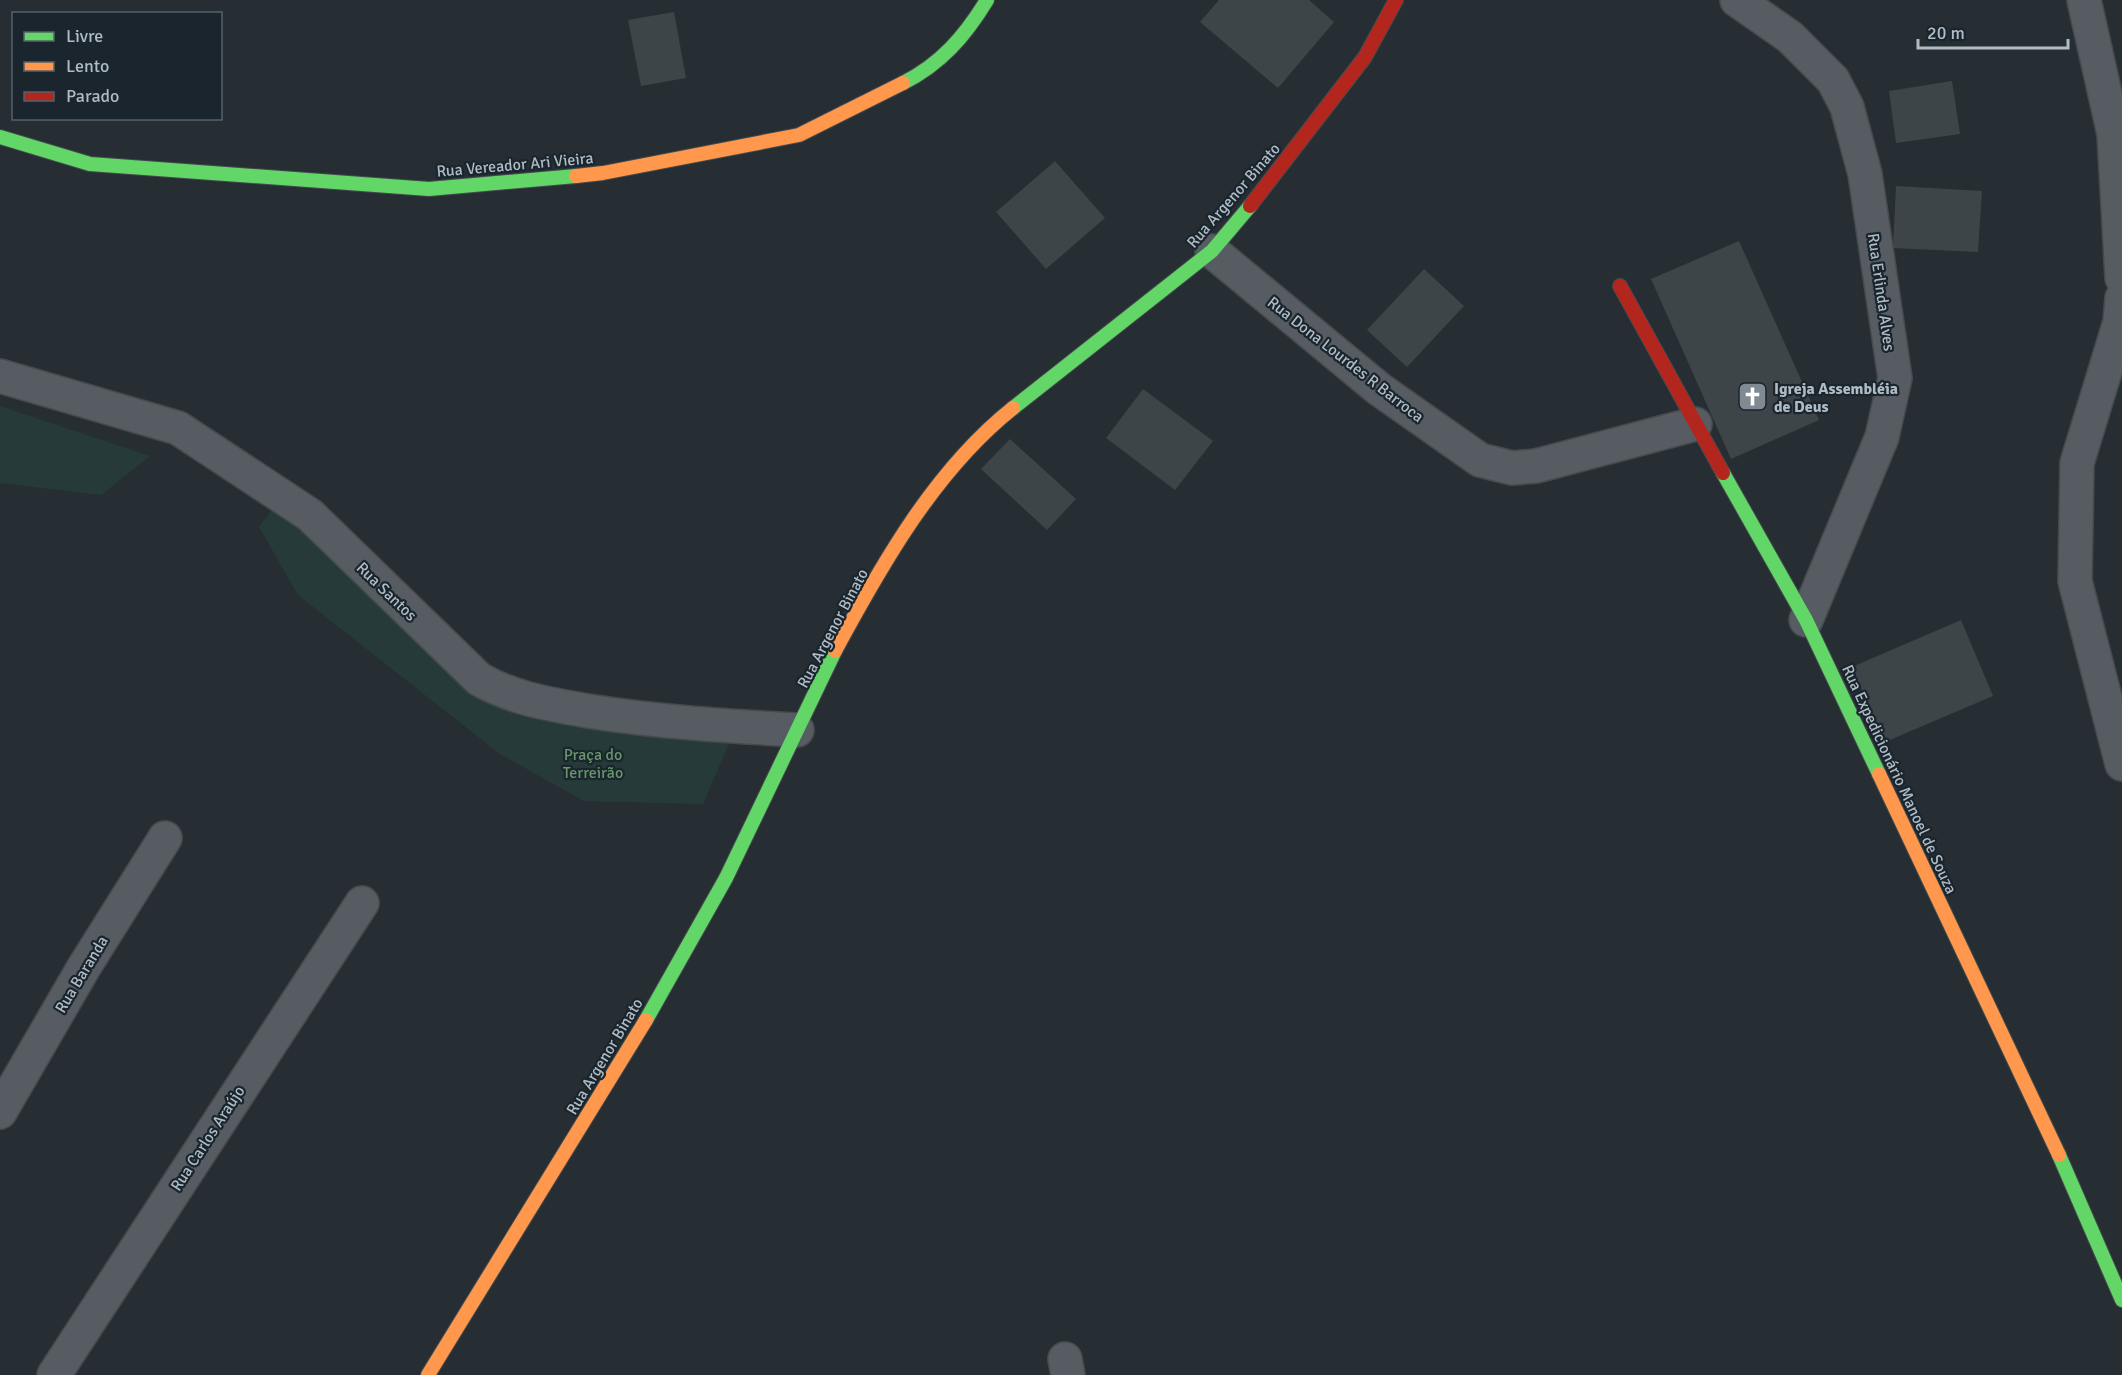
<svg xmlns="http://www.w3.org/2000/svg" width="2122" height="1375" font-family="Signika,sans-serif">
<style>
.green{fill:#263b39}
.building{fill:#3e4549}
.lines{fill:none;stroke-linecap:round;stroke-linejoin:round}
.street-casing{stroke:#444a4e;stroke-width:36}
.fast-casing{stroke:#444a4e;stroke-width:16}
.slow-casing{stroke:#444a4e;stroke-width:16}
.jam-casing{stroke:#444a4e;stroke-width:16}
.street{stroke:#565c61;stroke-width:33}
.fast{stroke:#63d668;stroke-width:14}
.slow{stroke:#ff974d;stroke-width:14}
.jam{stroke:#b3261e;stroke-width:14}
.labels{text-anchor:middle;stroke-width:4.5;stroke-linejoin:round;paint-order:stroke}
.street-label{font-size:16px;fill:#afbbc5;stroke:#1a252d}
.poi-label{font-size:16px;font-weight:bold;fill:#afbbc5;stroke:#1a252d;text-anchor:start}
.park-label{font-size:16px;fill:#67966a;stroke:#1a252d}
</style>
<rect width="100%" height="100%" fill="#262e33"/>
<g class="green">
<polygon points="0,406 150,456 101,495 0,483"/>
<polygon points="275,506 493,694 731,739 703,804 584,801 500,754 298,595 259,527"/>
</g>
<g class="building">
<polygon points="1219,0 1309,0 1334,22 1278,88 1200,22"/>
<polygon points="674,12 686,78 641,86 628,20"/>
<polygon points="1952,81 1960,134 1896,143 1889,91"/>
<polygon points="1055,161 1105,218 1046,269 996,212"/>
<polygon points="1896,186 1982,191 1978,252 1893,248"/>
<polygon points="1739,241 1819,420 1731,459 1651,279"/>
<polygon points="1424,269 1464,306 1407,367 1367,330"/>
<polygon points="1143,389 1213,441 1175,490 1106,438"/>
<polygon points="1010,439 1076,499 1047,530 981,469"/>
<polygon points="1961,620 1993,696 1885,742 1852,667"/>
</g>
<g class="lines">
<defs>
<g id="street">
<polyline points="1737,0 1790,37 1833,80 1847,107 1865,174 1895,378 1882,437 1806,620"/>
<polyline points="2084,0 2114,134 2122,278"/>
<polyline points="1212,251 1379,389 1480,460 1512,468 1536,466 1695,424"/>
<polyline points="2122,298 2120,322 2077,463 2075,581 2122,764"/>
<path d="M0,376L178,428L310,515L479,679C514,699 549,704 588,711C657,722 727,726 797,730"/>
<polyline points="0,1112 84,967 165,838"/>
<polyline points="1065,1359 1068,1375"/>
<polyline points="54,1375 362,903"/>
</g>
<g id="fast">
<path d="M903,83C941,64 965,36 987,0"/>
<polyline points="0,137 90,164 429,189 576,176"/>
<polyline points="1013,408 1212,251 1250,206"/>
<polyline points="1723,473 1806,620 1879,774"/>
<polyline points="646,1020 726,878 835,651"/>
<polyline points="2059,1155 2122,1300"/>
</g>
<g id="slow">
<polyline points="576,176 603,173 799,135 903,83"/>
<path d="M835,651C882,564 935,470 1013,408"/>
<polyline points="1879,774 2059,1155"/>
<polyline points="428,1375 646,1020"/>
</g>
<g id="jam">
<polyline points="1250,206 1365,57 1396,0"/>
<polyline points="1620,286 1723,473"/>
</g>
</defs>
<use href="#street" class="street-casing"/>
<use href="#fast" class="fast-casing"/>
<use href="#slow" class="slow-casing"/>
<use href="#jam" class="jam-casing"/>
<use href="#street" class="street"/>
<use href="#fast" class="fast"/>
<use href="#slow" class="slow"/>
<use href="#jam" class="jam"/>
</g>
<defs>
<symbol id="church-square" viewBox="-11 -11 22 22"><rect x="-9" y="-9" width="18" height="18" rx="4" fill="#7f8a92" stroke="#1a252d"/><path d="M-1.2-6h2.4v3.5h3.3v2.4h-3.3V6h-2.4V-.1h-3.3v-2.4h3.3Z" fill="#fff"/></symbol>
</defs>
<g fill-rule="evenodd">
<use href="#church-square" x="1736" y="380" width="33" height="33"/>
</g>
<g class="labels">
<g class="street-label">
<text transform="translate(515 164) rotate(-5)" y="6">Rua Vereador Ari Vieira</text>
<text transform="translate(1233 195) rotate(-49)" y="6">Rua Argenor Binato</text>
<text transform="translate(1882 292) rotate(82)" y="6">Rua Erlinda Alves</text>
<text transform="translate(1346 359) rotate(38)" y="6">Rua Dona Lourdes R Barroca</text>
<text transform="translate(387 591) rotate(44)" y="6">Rua Santos</text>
<text transform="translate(832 628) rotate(-62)" y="6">Rua Argenor Binato</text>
<text transform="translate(1900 779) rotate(65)" y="6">Rua Expedicionário Manoel de Souza</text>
<text transform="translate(81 974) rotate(-59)" y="6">Rua Baranda</text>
<text transform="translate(604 1056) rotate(-59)" y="6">Rua Argenor Binato</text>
<text transform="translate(207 1138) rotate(-57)" y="6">Rua Carlos Araújo</text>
</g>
<g class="poi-label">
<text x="1774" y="394">Igreja Assembléia<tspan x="1774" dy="18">de Deus</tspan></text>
</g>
<g class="park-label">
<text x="593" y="760">Praça do<tspan x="593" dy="18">Terreirão</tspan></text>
</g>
</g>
<rect x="12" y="12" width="210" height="108" fill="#1a252d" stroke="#56616a" stroke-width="1.5"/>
<rect x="24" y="32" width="30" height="9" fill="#63d668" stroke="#56616a" stroke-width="1.5"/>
<text x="66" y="42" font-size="18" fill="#afbbc5">Livre</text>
<rect x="24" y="62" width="30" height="9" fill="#ff974d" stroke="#56616a" stroke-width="1.5"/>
<text x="66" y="72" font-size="18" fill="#afbbc5">Lento</text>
<rect x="24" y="92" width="30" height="9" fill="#b3261e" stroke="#56616a" stroke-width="1.5"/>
<text x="66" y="102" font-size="18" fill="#afbbc5">Parado</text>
<path d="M1918 39v9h150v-9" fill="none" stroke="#afbbc5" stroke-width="3"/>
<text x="1927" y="39" font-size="18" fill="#afbbc5" stroke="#1a252d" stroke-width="4.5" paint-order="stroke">20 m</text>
</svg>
